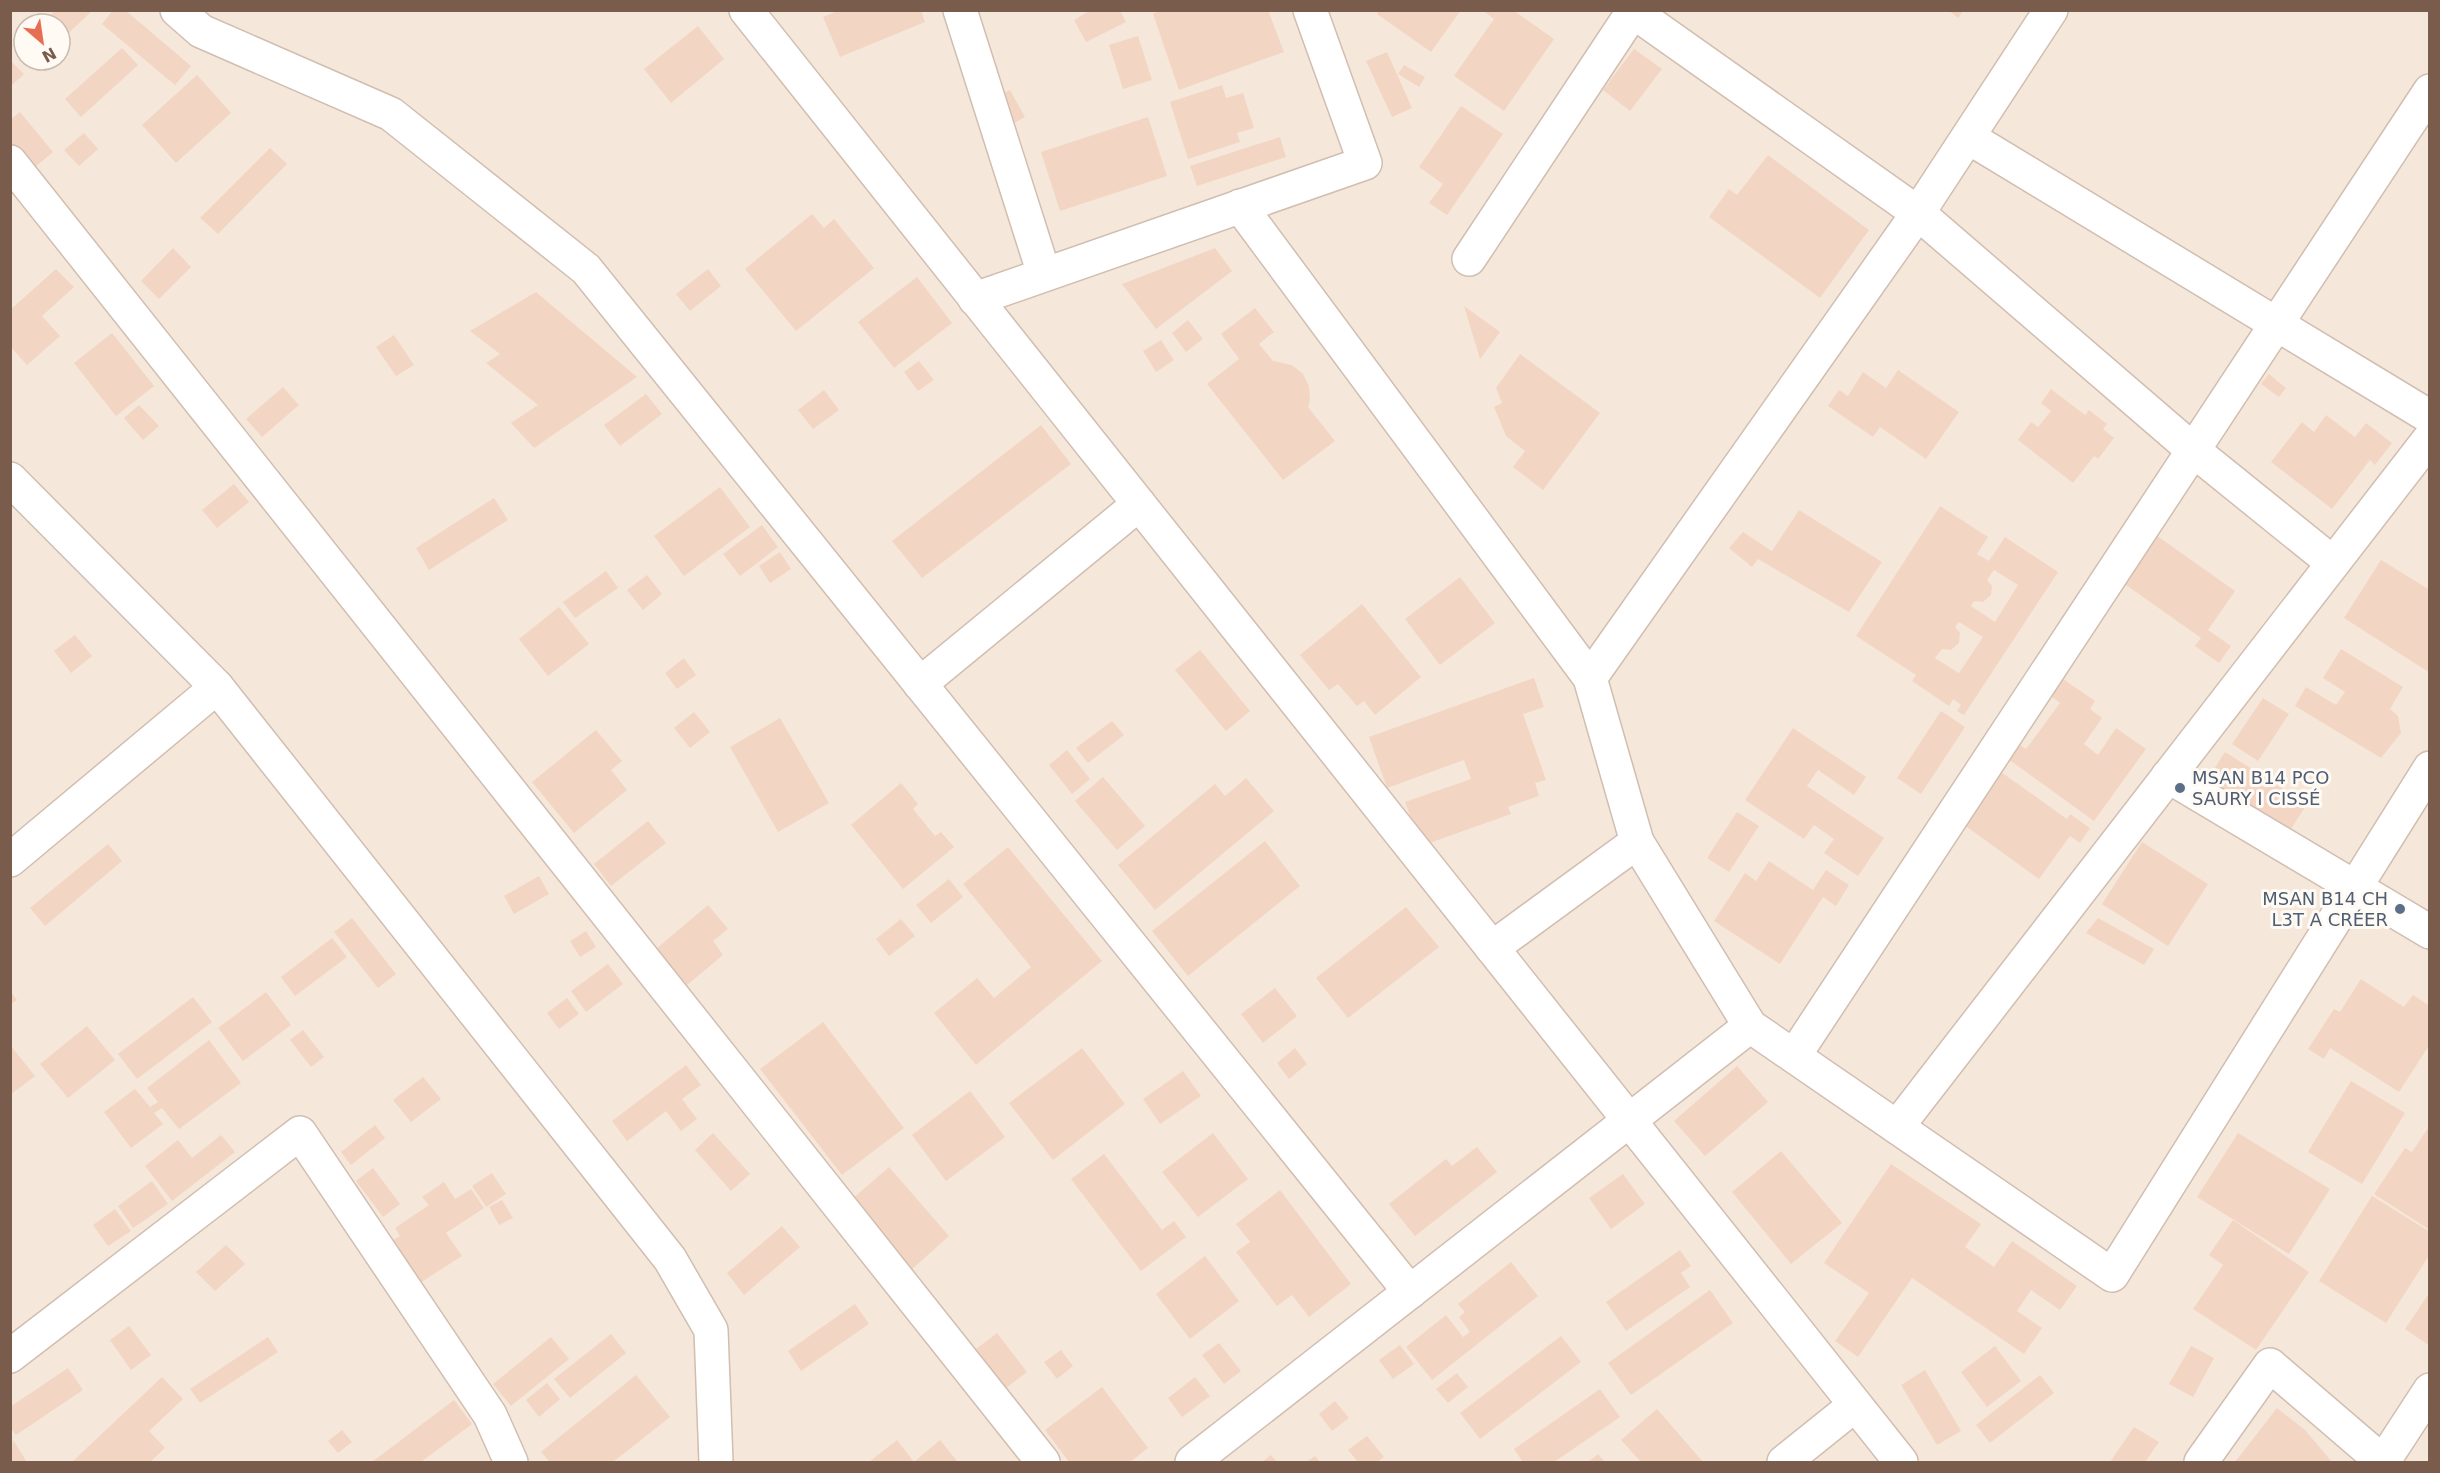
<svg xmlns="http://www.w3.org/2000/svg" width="2440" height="1473" font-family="'DejaVu Sans',sans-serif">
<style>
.residential{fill:#f5e8da;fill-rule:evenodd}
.building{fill:#f3d5c3;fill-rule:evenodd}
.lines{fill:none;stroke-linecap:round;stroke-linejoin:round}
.minor-casing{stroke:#d1beb0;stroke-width:36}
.minor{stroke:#fff;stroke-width:33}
.service-dot{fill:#5c6f8a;stroke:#fffaf3;stroke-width:2}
.labels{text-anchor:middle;stroke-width:6;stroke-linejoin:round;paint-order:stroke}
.service-label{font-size:18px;fill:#4e5e75;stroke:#fffaf3;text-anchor:start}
</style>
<rect width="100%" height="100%" fill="#fdf6ec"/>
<path class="residential" d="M11,11H2429V1462H11ZM24,24H60V60H24Z"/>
<g class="building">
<polygon points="56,10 93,10 60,41 60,24 41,24"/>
<polygon points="113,10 125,10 191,66 175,85 102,24"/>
<polygon points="840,10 921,10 925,22 840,57 823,17"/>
<polygon points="1091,10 1120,10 1126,22 1086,42 1074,20"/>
<polygon points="1161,10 1268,10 1284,52 1179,90 1153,14"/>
<polygon points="1380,10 1461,10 1431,52 1377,14"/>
<polygon points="1482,10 1513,10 1554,39 1504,111 1454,76 1494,19"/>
<polygon points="1948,10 1964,10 1958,18"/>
<polygon points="698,26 724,59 671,103 644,69"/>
<polygon points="1138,36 1152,80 1123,89 1109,45"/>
<polygon points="24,40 24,52 18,46"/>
<polygon points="122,48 138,65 81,117 65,99"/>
<polygon points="1634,49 1662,69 1630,111 1603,90"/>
<polygon points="1387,52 1412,108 1392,117 1366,61"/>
<polygon points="10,60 24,74 10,87"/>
<polygon points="1404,65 1425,77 1419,87 1398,74"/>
<polygon points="197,75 231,113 176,163 142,125"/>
<polygon points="1222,85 1226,98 1243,93 1254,128 1237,133 1240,142 1188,159 1170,102"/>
<polygon points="1010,90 1025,117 1002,130 987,102"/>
<polygon points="1461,106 1503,134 1447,215 1429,203 1443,184 1419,167"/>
<polygon points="20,112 53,152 29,172 10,149 10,120"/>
<polygon points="1148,117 1167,176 1060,211 1041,152"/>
<polygon points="84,133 98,149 79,166 64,150"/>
<polygon points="1280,137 1286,157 1197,186 1190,166"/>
<polygon points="270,148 287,164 218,234 200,218"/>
<polygon points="1768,155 1869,230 1820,298 1709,217 1729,189 1737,195"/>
<polygon points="812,214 824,228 834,219 874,268 796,331 745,269"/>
<polygon points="173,248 191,267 159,299 141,281"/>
<polygon points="1215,248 1232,271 1156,329 1122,284"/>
<polygon points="56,269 74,287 42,316 60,336 27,365 10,346 10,310"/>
<polygon points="708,269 721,286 690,311 676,294"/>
<polygon points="917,277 952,323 894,368 858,322"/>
<polygon points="536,292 637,377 534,448 511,423 538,405 486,363 500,354 470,331"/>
<polygon points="1464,306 1500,332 1480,359"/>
<polygon points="1255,308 1274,332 1259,344 1273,361 1292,365 1303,374 1309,386 1310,400 1308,407 1335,441 1283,480 1207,384 1239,359 1221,334"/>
<polygon points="1188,320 1203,339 1186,352 1172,333"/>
<polygon points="112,333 154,386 116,416 74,363"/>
<polygon points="394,335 414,365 396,376 376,347"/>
<polygon points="1161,340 1174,360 1156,372 1143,351"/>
<polygon points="1520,354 1600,413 1543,490 1513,467 1525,451 1506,436 1494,407 1502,403 1496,388"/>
<polygon points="919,361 934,380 918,391 904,372"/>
<polygon points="1898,370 1959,412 1926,459 1880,427 1873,437 1828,406 1839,390 1848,396 1863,372 1886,388"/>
<polygon points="2269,374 2286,388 2279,397 2261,384"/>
<polygon points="283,387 299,405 262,437 246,419"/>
<polygon points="2051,389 2085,415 2089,410 2107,424 2103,429 2114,438 2098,459 2094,456 2073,483 2018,440 2031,422 2038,427 2051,411 2041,403"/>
<polygon points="824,390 839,410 813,429 798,410"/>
<polygon points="646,394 662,414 620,446 604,425"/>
<polygon points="139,405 159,426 143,440 124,418"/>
<polygon points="2326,415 2355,437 2366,423 2392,443 2375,465 2370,460 2332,509 2271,462 2302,422 2314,432"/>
<polygon points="1041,425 1071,464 922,578 892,541"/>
<polygon points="234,484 249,502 217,528 202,510"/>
<polygon points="720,487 750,527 684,576 654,536"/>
<polygon points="494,498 508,520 429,570 416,548"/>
<path d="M1940,506L1988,537L1977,554L1989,561L2005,537L2058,572L1964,715L1957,711L1961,705L1953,699L1949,706L1912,681L1916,675L1856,636ZM1994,570L2018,585L1995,622L1971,606L1974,601L1983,602L1991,595L1992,586L1987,580ZM1959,622L1983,637L1959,673L1935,658L1942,649L1951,650L1959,643L1960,633L1955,627Z"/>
<polygon points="1799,510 1882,562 1849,612 1758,559 1752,567 1729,548 1743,532 1772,551"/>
<polygon points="762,525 778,547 740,576 723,554"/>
<polygon points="2153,533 2235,591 2208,630 2231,646 2219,663 2195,646 2201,638 2119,580"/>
<polygon points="780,552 791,569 770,583 759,566"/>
<polygon points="2381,560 2430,590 2430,646 2427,650 2430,651 2430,667 2427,671 2344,618"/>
<polygon points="606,571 618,588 575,618 563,602"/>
<polygon points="647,575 662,594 643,610 627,590"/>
<polygon points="1460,577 1495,623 1440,665 1405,619"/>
<polygon points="1362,604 1421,677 1375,715 1364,701 1357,706 1338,684 1329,690 1300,655"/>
<polygon points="559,607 589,644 548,676 519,639"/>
<polygon points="75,635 92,656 71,673 54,651"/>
<polygon points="2341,649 2403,687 2390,709 2398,716 2401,733 2381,758 2295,706 2306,687 2336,705 2345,692 2323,678"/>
<polygon points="1200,650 1250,711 1226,731 1175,670"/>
<polygon points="684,658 696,675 677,689 665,673"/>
<polygon points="2060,677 2095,701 2090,709 2102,718 2084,744 2098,755 2116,728 2146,749 2094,821 2004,756 2014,741 2026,749 2060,703 2048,694"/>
<polygon points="1534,678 1544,707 1523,714 1546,780 1535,783 1539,796 1508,807 1511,814 1421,846 1405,802 1471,779 1464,760 1387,788 1369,737"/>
<polygon points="2263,698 2289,714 2258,761 2232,744"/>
<polygon points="1941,711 1965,727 1921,794 1897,778"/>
<polygon points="694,712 710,732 690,748 674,728"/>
<polygon points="780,718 829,803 778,832 730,747"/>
<polygon points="1112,721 1124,735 1088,763 1076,748"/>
<polygon points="1793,728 1866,777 1854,795 1818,770 1807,786 1884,838 1858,876 1824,853 1834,839 1814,825 1804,839 1745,800"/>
<polygon points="596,730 622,761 611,770 627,790 574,833 532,782"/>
<polygon points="1067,750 1090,779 1072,794 1049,765"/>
<polygon points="2225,752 2307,804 2289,832 2207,780"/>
<polygon points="2001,772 2067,819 2070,814 2090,828 2080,843 2070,836 2039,879 1963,824"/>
<polygon points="1103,777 1145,826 1117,850 1075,801"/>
<polygon points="1246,778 1274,811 1155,910 1118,865 1215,784 1225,796"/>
<polygon points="901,783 918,804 913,809 935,836 941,832 954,847 903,889 851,825"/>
<polygon points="1737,812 1759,826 1729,872 1707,858"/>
<polygon points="648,821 666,843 611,886 594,864"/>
<polygon points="1265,841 1300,886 1188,976 1152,931"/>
<polygon points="2142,842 2208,884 2168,946 2102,904"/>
<polygon points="108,844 122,861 45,926 30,908"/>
<polygon points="1008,847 1102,961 976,1065 934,1013 977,978 994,998 1031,967 963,884"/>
<polygon points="1769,861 1813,890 1826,870 1849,885 1836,906 1823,897 1780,964 1714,921 1745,873 1756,881"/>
<polygon points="539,876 549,894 514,914 504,896"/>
<polygon points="949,879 963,897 931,923 916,905"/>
<polygon points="708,905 728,929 713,941 723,955 687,985 656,949"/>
<polygon points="1406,907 1439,947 1348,1018 1316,978"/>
<polygon points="352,918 396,974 378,988 334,932"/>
<polygon points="2098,918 2154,949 2144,965 2086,933"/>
<polygon points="901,919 915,936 889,956 876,939"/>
<polygon points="586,931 596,947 580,957 570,941"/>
<polygon points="332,938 347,957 295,996 281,977"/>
<polygon points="608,964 623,984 586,1012 571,991"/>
<polygon points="2361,979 2404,1007 2413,995 2430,1006 2430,1044 2399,1092 2330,1048 2324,1059 2308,1049 2334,1009 2340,1012"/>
<polygon points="1275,988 1297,1016 1263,1043 1241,1014"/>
<polygon points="10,991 17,1000 10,1005"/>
<polygon points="266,992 291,1025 243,1061 218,1028"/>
<polygon points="193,997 212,1022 137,1079 118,1054"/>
<polygon points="567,998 579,1014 559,1029 547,1013"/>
<polygon points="823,1022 904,1128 842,1175 760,1069"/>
<polygon points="87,1026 115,1060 68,1098 40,1064"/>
<polygon points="303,1030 324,1057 311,1067 290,1040"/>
<polygon points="209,1040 241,1083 179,1129 162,1108 154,1113 163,1124 131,1148 104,1112 135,1089 150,1107 158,1102 147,1088"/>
<polygon points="10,1045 35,1076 10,1095"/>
<polygon points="1082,1048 1125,1104 1053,1160 1009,1103"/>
<polygon points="1295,1048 1307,1064 1289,1079 1277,1063"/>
<polygon points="686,1065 701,1085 682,1099 697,1119 681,1131 666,1111 627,1141 612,1121"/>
<polygon points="1737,1066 1768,1102 1705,1156 1674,1121"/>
<polygon points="1183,1071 1201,1096 1160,1124 1143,1099"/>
<polygon points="423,1077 441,1099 411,1122 393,1100"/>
<polygon points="2351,1081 2405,1113 2362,1184 2308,1152"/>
<polygon points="970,1091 1005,1137 946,1181 912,1135"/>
<polygon points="375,1125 385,1138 351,1165 341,1152"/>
<polygon points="2430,1125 2430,1230 2374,1194 2405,1148 2412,1152"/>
<polygon points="713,1133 750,1174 731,1191 695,1150"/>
<polygon points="1213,1133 1248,1179 1198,1217 1162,1172"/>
<polygon points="2238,1133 2330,1189 2289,1254 2197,1197"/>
<polygon points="221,1135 235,1152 172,1201 145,1166 178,1140 192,1158"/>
<polygon points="1477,1147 1497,1172 1415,1236 1389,1204 1446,1159 1452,1166"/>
<polygon points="1781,1151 1842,1223 1791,1264 1732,1192"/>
<polygon points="1104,1154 1162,1230 1174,1221 1186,1237 1141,1271 1071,1179"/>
<polygon points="1891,1164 1981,1224 1965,1247 1994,1267 2012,1241 2077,1286 2060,1310 2031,1290 2017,1311 2042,1328 2024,1354 1912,1278 1858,1357 1835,1341 1869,1293 1824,1263"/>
<polygon points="889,1167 949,1236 911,1270 850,1201"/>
<polygon points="373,1168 400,1204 383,1217 356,1181"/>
<polygon points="492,1173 506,1194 486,1207 472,1186"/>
<polygon points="1623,1174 1645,1204 1611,1229 1589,1198"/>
<polygon points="152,1181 168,1204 133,1228 118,1206"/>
<polygon points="444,1182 455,1199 471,1189 484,1208 446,1233 462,1256 420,1283 392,1241 400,1236 395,1228 429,1205 422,1197"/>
<polygon points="1280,1190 1351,1284 1309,1317 1292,1295 1277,1306 1236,1252 1250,1242 1236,1224"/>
<polygon points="2372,1196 2430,1232 2430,1254 2386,1323 2319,1281"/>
<polygon points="502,1200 513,1218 499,1225 489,1207"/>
<polygon points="115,1209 131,1231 108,1246 93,1225"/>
<polygon points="2233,1220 2309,1272 2256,1350 2193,1309 2223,1265 2209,1255"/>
<polygon points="782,1226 800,1247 744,1295 727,1273"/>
<polygon points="226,1245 245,1264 215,1291 196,1272"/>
<polygon points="1680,1250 1691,1266 1681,1273 1690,1287 1626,1331 1606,1302"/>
<polygon points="1205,1256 1239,1301 1190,1339 1156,1294"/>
<polygon points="1511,1262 1538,1296 1432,1380 1406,1347 1446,1315 1463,1337 1470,1332 1459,1317 1465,1312 1458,1304"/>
<polygon points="1710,1290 1733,1323 1631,1395 1608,1363"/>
<polygon points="2430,1292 2430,1346 2405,1329"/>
<polygon points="855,1304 869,1324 801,1371 788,1351"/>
<polygon points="129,1326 151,1355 131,1370 110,1340"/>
<polygon points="997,1333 1027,1372 1006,1388 976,1349"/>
<polygon points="611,1334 626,1353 570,1398 554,1379"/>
<polygon points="1561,1336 1581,1362 1480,1439 1460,1413"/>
<polygon points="268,1337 278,1352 200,1403 190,1389"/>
<polygon points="551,1337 569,1359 511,1406 493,1384"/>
<polygon points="1219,1343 1241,1371 1224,1384 1202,1355"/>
<polygon points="1400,1345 1414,1364 1393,1379 1379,1360"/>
<polygon points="1995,1346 2021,1381 1987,1407 1961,1372"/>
<polygon points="2191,1346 2214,1358 2193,1397 2169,1384"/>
<polygon points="1061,1350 1073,1366 1057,1379 1044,1362"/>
<polygon points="68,1368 83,1390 16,1435 10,1427 10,1407"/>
<polygon points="1925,1370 1961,1431 1937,1445 1901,1385"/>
<polygon points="1457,1373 1468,1387 1448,1403 1436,1389"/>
<polygon points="636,1375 670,1417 613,1462 550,1462 541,1452"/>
<polygon points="2040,1375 2054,1393 1990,1443 1976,1425"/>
<polygon points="162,1377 183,1399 149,1431 165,1448 150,1462 72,1462"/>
<polygon points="1195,1377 1210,1396 1182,1417 1168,1398"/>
<polygon points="547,1383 560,1399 539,1417 526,1400"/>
<polygon points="1102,1387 1148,1448 1130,1462 1069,1462 1045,1430"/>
<polygon points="1600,1389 1620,1417 1554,1462 1523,1462 1514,1449"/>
<polygon points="454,1400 472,1424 421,1462 372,1462"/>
<polygon points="1335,1401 1349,1418 1332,1431 1319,1414"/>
<polygon points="2277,1408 2305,1430 2332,1462 2235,1462"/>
<polygon points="1657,1409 1703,1462 1641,1462 1621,1440"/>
<polygon points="2134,1427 2159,1442 2145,1462 2110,1462"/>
<polygon points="342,1430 352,1442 338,1453 328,1441"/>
<polygon points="1367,1436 1384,1457 1377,1462 1358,1462 1348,1450"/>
<polygon points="13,1440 27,1462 10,1462"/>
<polygon points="897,1440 914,1462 940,1440 957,1461 869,1462"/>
<polygon points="1598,1454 1605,1462 1588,1462"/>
<polygon points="1271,1455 1277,1462 1262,1462"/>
<polygon points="1315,1456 1320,1462 1306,1462"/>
</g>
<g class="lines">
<defs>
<g id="minor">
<polyline points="177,10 201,31 391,114 586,269 1410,1292"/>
<polyline points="746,10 1901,1462"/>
<polyline points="960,10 1044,274"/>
<polyline points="1631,10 1918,213 2193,450 2333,563"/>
<polyline points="1968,137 2430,417"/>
<polyline points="10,162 1043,1462"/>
<polyline points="1240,206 1590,678 1637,842 1750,1026 2112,1275 2430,768"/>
<polyline points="1469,259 1634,10"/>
<polyline points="975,299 1365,163 1310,10"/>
<polyline points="10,479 217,687 670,1259 711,1330 716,1462"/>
<polyline points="1590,678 1918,213 2051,10"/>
<polyline points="920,684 1139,504"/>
<polyline points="2168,776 2430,932"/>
<polyline points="10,860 217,687"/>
<polyline points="1492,948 1637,842"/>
<polyline points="1794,1056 2430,91"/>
<polyline points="1897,1127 2430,438"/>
<polyline points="10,1356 300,1133 490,1415 511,1462"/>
<polyline points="1192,1462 1750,1026"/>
<polyline points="1784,1462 1855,1405"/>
<polyline points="2201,1462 2270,1365 2383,1462"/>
<polyline points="2383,1462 2430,1390"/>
</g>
</defs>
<use href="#minor" class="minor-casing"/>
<use href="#minor" class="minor"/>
</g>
<g class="service-dot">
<circle cx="2180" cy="788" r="6"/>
<circle cx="2400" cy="909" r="6"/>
</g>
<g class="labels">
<g class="service-label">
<text x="2192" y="784">MSAN B14 PCO<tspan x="2192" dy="21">SAURY I CISSÉ</tspan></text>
<text x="2388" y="905" text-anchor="end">MSAN B14 CH<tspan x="2388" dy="21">L3T A CRÉER</tspan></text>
</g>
</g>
<rect width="2440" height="1473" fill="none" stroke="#7a5c4d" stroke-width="24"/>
<g transform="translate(42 42) rotate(151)"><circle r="28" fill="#fffaf3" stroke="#cabbb1" stroke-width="1.5"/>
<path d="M0-4.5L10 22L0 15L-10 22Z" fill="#e76f51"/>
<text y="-9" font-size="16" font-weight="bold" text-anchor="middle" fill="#7a5c4d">N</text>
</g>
</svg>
